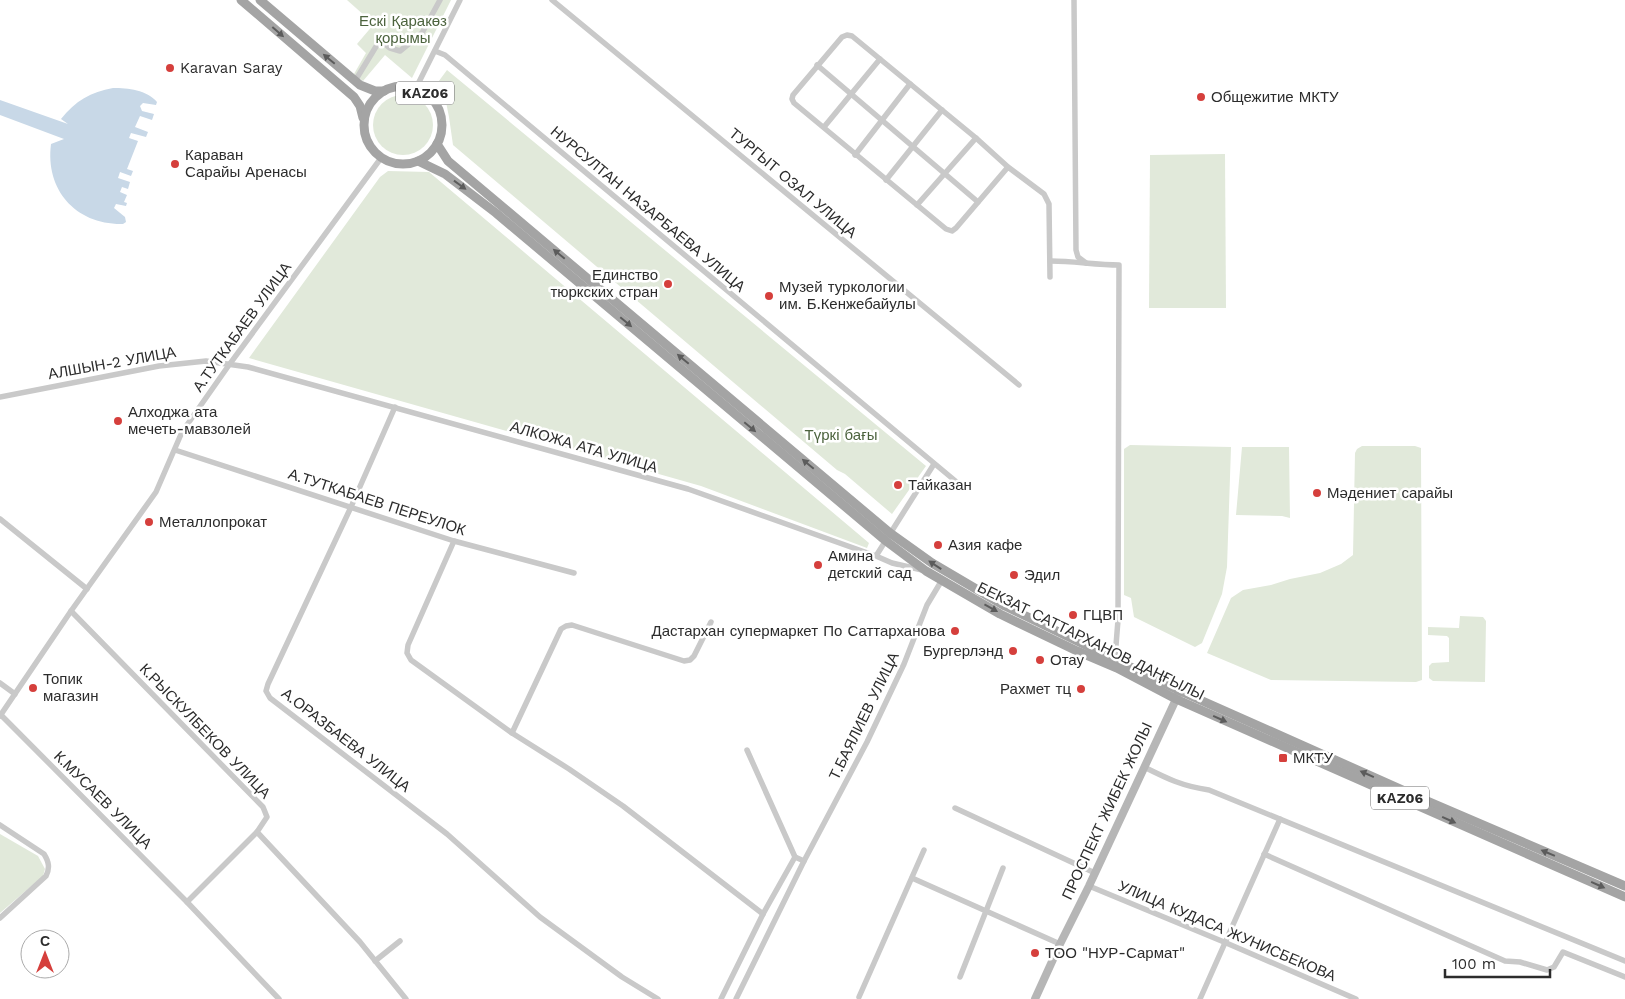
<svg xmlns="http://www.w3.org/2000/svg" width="1625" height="999" font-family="'Work Sans',sans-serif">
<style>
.green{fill:#e1e9da}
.water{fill:#c8d8e7}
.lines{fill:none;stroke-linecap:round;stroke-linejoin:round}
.minor{stroke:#c9c9c9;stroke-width:5.5}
.secondary{stroke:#b6b6b6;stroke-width:8}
.primary{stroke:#a4a4a4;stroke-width:9}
.oneway{fill:#5c5c5c}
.poi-dot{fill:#d53f3c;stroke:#fff;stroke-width:2}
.labels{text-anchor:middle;stroke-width:5;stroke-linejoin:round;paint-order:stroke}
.shield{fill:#fff;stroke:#6b6b6b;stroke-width:1}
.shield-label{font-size:14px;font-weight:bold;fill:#2c2c2c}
.park-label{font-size:15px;fill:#4c633e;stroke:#fff}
.poi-label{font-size:15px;fill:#2c2c2c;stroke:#fff;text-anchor:start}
.street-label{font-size:15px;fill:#2c2c2c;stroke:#fff}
</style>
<rect width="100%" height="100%" fill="#fff"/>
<g class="green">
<polygon points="347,0 451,0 412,78 385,55 363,81 354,74 366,53 357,44 374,24"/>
<polygon points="447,70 926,466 892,514 845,474 837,470 453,145 449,117 446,102 433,89"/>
<circle cx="403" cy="125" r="30"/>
<polygon points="1225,154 1226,308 1149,308 1150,155"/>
<polygon points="388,171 429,172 869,543 867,548 701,486 249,358 380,177"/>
<polygon points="1130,445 1231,447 1227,567 1222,594 1202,643 1195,647 1134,617 1131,598 1124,595 1124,449"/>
<polygon points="1362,446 1415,446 1421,448 1422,680 1416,682 1271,680 1207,653 1231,598 1243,590 1271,585 1290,579 1320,573 1341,564 1353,555 1355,453 1357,449"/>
<polygon points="1242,447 1289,447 1290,518 1282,516 1236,515"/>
<polygon points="1460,616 1483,617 1486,621 1485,682 1433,681 1429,678 1429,666 1432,663 1449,662 1449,638 1447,636 1428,635 1428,627 1459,628"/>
<polygon points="0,834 38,856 45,869 43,876 0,913"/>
</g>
<path class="water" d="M113,88C128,88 147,90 157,102L156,105L143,103L140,106L142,111L154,114L152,120L140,116L135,127L148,132L146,137L131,133L129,138L138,141L127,169L133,171L131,176L120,172L118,178L130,182L128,189L122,187L120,192L127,195L124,202L127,203L126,206L116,204L114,208L125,217L126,222L123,224C76,225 45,190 51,144L64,139L0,115V100L68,124L61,119C75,101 91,92 113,88Z"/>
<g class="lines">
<g class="minor">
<polyline points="552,0 1019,385"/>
<polyline points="1074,0 1076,250 1078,257 1086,263"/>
<polyline points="435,51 445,55 959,484"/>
<polyline points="817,65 978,202"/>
<polyline points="355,81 380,40 390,48 400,51 422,33 440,0"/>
<polyline points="416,88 460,0"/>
<polyline points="824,127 880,59"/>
<polyline points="855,155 910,84"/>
<polyline points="1008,167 956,228 952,231 946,229 794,103 792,99 793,95 842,37 847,35 852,36 976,138 1008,167 1044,194 1049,204 1050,277"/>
<polyline points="886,180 942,110"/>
<polyline points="917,205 976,138"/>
<path d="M1051,261C1074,261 1096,265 1119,265L1118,620L1115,658"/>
<polyline points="0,397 159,366 206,361 248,367 688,489 876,556 892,563 922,570"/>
<polyline points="395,407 351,507 268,684 266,691 270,698 447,834 540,917 622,977 658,999"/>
<polyline points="175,450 454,541 574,573"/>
<polyline points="0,519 87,589"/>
<polyline points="454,541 408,645 407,653 411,660 512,733 569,769 623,806 763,914"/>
<polyline points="876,556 934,464"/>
<polyline points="71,611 263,807 267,817 257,832 360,942 406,999"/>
<polyline points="0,683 15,694"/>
<polyline points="1,715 187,902 279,999"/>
<polyline points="0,716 71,611 156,492 182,432 229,365 381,158"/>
<polyline points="512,733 561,629 566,626 572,625 684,661 690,660 694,656 711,622"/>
<polyline points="747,750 795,857"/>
<path d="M1144,767C1168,779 1182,786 1209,790L1625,961"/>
<polyline points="955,808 1095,873"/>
<path d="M0,825L44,854C49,862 50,868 46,876L0,918"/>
<polyline points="1264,854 1505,961 1520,962 1547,970 1554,967 1563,952 1625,977"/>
<polyline points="912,878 1060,944"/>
<polyline points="1089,886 1224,942 1356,999"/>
<polyline points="187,902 257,832"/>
<polyline points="375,961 400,941"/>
<polyline points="960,977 1003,868"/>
<polyline points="859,997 924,850"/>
<polyline points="721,999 763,914 795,857 804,861 867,742 904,664 927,605 942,580"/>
<polyline points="736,999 804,861"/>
<polyline points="1200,999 1280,819"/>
</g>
<polyline class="secondary" points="1035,999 1060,944 1089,886 1178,695"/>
<g class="primary">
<polyline points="241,0 354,97 360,106 363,118"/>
<polyline points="260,0 360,85 375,91 384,91"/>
<circle cx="403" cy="125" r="39"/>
<polyline points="437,144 448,161 890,533 932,563 1005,606 1180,691 1425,800 1625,886"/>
<polyline points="418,161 445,174 496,213 886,541 926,571 1000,614 1077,651 1117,668 1176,699 1625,897"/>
</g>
</g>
<defs><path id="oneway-solid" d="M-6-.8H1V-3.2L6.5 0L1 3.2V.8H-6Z" transform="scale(1.25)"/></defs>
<g class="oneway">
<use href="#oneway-solid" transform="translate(278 32) rotate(41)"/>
<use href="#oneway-solid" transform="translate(329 59) rotate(-140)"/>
<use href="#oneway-solid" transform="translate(460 185) rotate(36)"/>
<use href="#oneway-solid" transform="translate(559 254) rotate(-140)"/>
<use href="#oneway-solid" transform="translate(626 322) rotate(40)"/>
<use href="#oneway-solid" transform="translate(683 359) rotate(-140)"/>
<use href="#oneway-solid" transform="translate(750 427) rotate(40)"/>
<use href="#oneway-solid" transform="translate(808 464) rotate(-140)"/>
<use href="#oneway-solid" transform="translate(935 565) rotate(-147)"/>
<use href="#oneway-solid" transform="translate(991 608) rotate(29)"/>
<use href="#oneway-solid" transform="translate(1220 719) rotate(24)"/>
<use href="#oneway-solid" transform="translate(1367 774) rotate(-156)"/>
<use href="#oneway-solid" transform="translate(1449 820) rotate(24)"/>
<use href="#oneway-solid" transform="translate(1548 853) rotate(-157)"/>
<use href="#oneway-solid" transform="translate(1598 885) rotate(24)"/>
</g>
<g class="poi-dot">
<circle cx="170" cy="68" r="5"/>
<circle cx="1201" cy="97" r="5"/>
<circle cx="175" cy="164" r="5"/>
<circle cx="668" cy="284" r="5"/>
<circle cx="769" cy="296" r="5"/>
<circle cx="118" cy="421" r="5"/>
<circle cx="898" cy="485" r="5"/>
<circle cx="1317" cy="493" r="5"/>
<circle cx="149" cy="522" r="5"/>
<circle cx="938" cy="545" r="5"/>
<circle cx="818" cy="565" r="5"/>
<circle cx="1014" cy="575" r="5"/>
<circle cx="1073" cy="615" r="5"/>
<circle cx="955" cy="631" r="5"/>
<circle cx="1013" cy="651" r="5"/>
<circle cx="1040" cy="660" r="5"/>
<circle cx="33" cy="688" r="5"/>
<circle cx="1081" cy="689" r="5"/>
<rect x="1278" y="753" width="10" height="10" rx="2.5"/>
<circle cx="1035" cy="953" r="5"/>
</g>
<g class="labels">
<g class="shield">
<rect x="396" y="81.5" width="58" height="23" rx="4"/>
<rect x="1371" y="786.5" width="58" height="23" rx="4"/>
</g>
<g class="shield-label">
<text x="425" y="98">KАZ06</text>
<text x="1400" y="803">KАZ06</text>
</g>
<g class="park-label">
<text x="403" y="26">Ескі Қаракөз<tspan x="403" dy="17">қорымы</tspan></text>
<text x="841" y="440">Түркі бағы</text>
</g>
<g class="poi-label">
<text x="180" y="73">Karavan Saray</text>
<text x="1211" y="102">Общежитие МКТУ</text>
<text x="185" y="160">Караван<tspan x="185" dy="17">Сарайы Аренасы</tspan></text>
<text x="658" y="280" text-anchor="end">Единство<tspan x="658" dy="17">тюркских стран</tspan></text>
<text x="779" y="292">Музей туркологии<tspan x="779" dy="17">им. Б.Кенжебайулы</tspan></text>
<text x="128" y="417">Алходжа ата<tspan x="128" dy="17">мечеть-мавзолей</tspan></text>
<text x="908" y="490">Тайказан</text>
<text x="1327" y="498">Мәдениет сарайы</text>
<text x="159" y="527">Металлопрокат</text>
<text x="948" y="550">Азия кафе</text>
<text x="828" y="561">Амина<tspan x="828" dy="17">детский сад</tspan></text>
<text x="1024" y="580">Эдил</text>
<text x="1083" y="620">ГЦВП</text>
<text x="945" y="636" text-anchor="end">Дастархан супермаркет По Саттарханова</text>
<text x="1003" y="656" text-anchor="end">Бургерлэнд</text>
<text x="1050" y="665">Отау</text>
<text x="43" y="684">Топик<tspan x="43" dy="17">магазин</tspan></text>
<text x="1071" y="694" text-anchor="end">Рахмет тц</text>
<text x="1293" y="763">МКТУ</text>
<text x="1045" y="958">ТОО "НУР-Сармат"</text>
</g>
<g class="street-label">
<text transform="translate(793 183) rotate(40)" y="5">ТУРГЫТ ОЗАЛ УЛИЦА</text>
<text transform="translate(648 209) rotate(40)" y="5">НУРСУЛТАН НАЗАРБАЕВА УЛИЦА</text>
<text transform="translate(242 327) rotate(-54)" y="5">А.ТУТКАБАЕВ УЛИЦА</text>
<text transform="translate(112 363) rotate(-10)" y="5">АЛШЫН-2 УЛИЦА</text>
<text transform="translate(584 447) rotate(16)" y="5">АЛКОЖА АТА УЛИЦА</text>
<text transform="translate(377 502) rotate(18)" y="5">А.ТУТКАБАЕВ ПЕРЕУЛОК</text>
<text transform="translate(1091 641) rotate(26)" y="5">БЕКЗАТ САТТАРХАНОВ ДАҢҒЫЛЫ</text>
<text transform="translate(864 716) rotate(-64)" y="5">Т.БАЯЛИЕВ УЛИЦА</text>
<text transform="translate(205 731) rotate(46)" y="5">К.РЫСКУЛБЕКОВ УЛИЦА</text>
<text transform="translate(346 740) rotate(38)" y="5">А.ОРАЗБАЕВА УЛИЦА</text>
<text transform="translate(103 800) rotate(45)" y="5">К.МУСАЕВ УЛИЦА</text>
<text transform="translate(1107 811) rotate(-65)" y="5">ПРОСПЕКТ ЖИБЕК ЖОЛЫ</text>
<text transform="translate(1227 931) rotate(23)" y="5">УЛИЦА КУДАСА ЖУНИСБЕКОВА</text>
</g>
</g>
<g transform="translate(45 954)"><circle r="24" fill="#ffffff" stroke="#ababab"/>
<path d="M0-4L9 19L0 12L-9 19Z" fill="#d53f3c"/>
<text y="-8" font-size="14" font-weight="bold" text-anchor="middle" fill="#2c2c2c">С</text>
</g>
<path d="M1445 969v8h105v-8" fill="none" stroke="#2c2c2c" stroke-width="2.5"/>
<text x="1452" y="969" font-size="15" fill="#2c2c2c" stroke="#ffffff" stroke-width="4" paint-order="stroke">100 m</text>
</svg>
